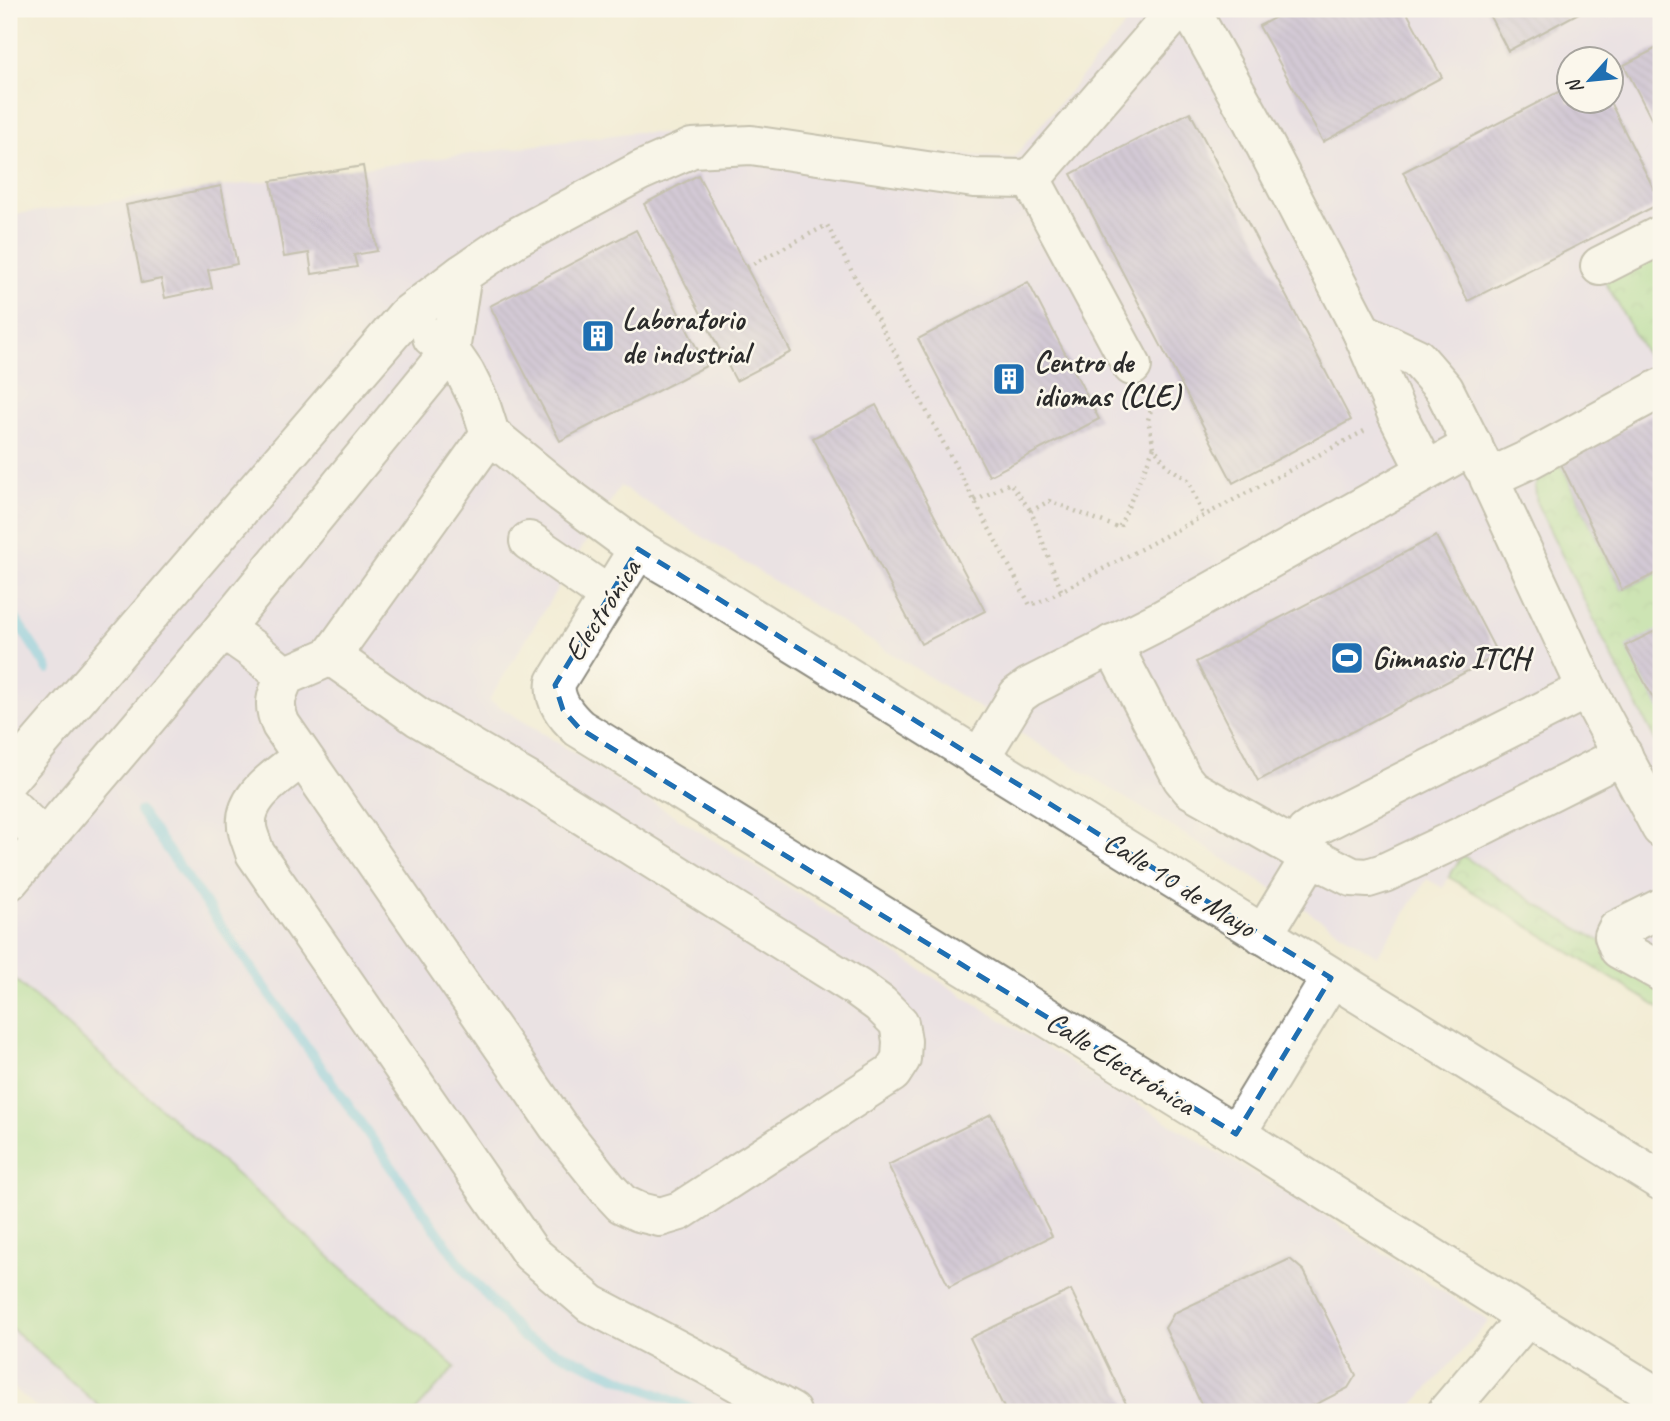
<svg xmlns="http://www.w3.org/2000/svg" width="1670" height="1421" font-family="Caveat,sans-serif">
<style>
.built{fill:#e1d4f4;fill-rule:evenodd}
.park{fill:url(#park-crowns);stroke:#66825c;stroke-width:2}
.garden{fill:#a0d98c;stroke:#66825c;stroke-width:2}
.lines{fill:none;stroke-linecap:round;stroke-linejoin:round}
.stream{stroke:#6bc2e8;stroke-width:10}
.building{fill:url(#building-back-hatch)}
.minor-casing{stroke:#8e8c80;stroke-width:42}
.path{stroke:#8e8c80;stroke-width:4.5;stroke-dasharray:2 5;stroke-linecap:butt}
.minor{stroke:#fff;stroke-width:38}
.marked{fill:none;stroke:#1f6fb2;stroke-width:5;stroke-dasharray:14 9;stroke-linejoin:round}
.labels{text-anchor:middle;stroke-width:5;stroke-linejoin:round;paint-order:stroke}
.poi-label{font-size:30px;font-weight:bold;fill:#2b2b2b;stroke:#fbf7ec;text-anchor:start}
.street-label{font-size:30px;fill:#2b2b2b;stroke:#fbf7ec}
</style>
<defs>
<pattern id="park-crowns" width="20" height="18" patternUnits="userSpaceOnUse" patternTransform="scale(1.75)"><rect width="20" height="18" fill="#a0d98c"/><path d="M2 6a3 3 0 1 1 6 0M12 15a3 3 0 1 1 6 0" fill="none" stroke="#8aba79"/></pattern>
<pattern id="building-back-hatch" width="6" height="6" patternUnits="userSpaceOnUse" patternTransform="scale(1.75)"><rect width="6" height="6" fill="#ab9cd4"/><path d="M-1 5l2 2M0 0l6 6M5-1l2 2" fill="none" stroke="#8b7fac"/></pattern>
</defs>
<rect width="100%" height="100%" fill="#fbf7ec"/>
<filter id="ink" filterUnits="userSpaceOnUse"><feTurbulence type="fractalNoise" baseFrequency=".0143" numOctaves="2"/><feDisplacementMap in="SourceGraphic" scale="14" xChannelSelector="R" yChannelSelector="G"/><feConvolveMatrix kernelMatrix="1 2 1 2 8 2 1 2 1" color-interpolation-filters="sRGB"/></filter>
<filter id="wash" filterUnits="userSpaceOnUse"><feTurbulence type="fractalNoise" baseFrequency=".00686" numOctaves="4" result="noise"/><feDisplacementMap in="SourceGraphic" scale="28" xChannelSelector="R" yChannelSelector="G"/><feGaussianBlur stdDeviation="1.57" result="paint"/><feColorMatrix in="noise" values="0 0 0 0 0 0 0 0 0 0 0 0 0 0 0 0 0 1.4 0 .05"/><feComposite in="paint" operator="in"/></filter>
<g filter="url(#wash)">
<rect width="100%" height="100%" fill="#f2ecd5"/>
<path class="built" d="M1139,9H1661V1009L1449,877L1443,888L1427,879L1377,956L1286,897L620,486L489,700L1021,1032L1207,1146L1315,1209L1489,1321L1407,1412H42L9,1384V215L636,132L1013,158ZM1568,60H1610V102H1568Z"/>
<g class="park">
<polygon points="1661,249 1661,369 1656,372 1603,278"/>
<polygon points="1560,462 1622,590 1661,571 1661,751 1613,659 1537,504 1535,486 1542,475"/>
<polygon points="1462,855 1552,914 1661,975 1661,1009 1449,877"/>
</g>
<polygon class="garden" points="12,977 455,1367 415,1412 106,1412 9,1326 9,981"/>
<g class="lines">
<g class="stream">
<polyline points="9,609 48,669"/>
<polyline points="140,811 466,1272 524,1338 700,1412"/>
</g>
</g>
<g id="blocks">
<g class="building">
<polygon points="1291,9 1405,9 1442,77 1323,142 1259,26"/>
<polygon points="1486,9 1586,9 1508,51"/>
<polygon points="1661,46 1661,138 1624,65"/>
<polygon points="1568,87 1568,102 1610,102 1661,203 1468,301 1403,172"/>
<polygon points="1190,112 1351,420 1233,483 1071,174"/>
<polygon points="363,166 377,251 354,255 357,267 312,274 309,253 284,257 271,181"/>
<polygon points="698,175 791,352 736,381 644,204"/>
<polygon points="221,186 237,264 208,270 212,288 165,298 161,279 142,283 126,205"/>
<polygon points="636,230 706,366 560,441 490,306"/>
<polygon points="1028,282 1099,419 989,476 918,339"/>
<polygon points="876,405 985,611 921,644 813,438"/>
<polygon points="1661,410 1661,571 1622,590 1560,462"/>
<polygon points="1436,536 1498,655 1258,781 1196,662"/>
<polygon points="1661,628 1661,713 1625,646"/>
<polygon points="991,1114 1052,1236 949,1287 888,1165"/>
<polygon points="1290,1259 1304,1271 1356,1375 1348,1388 1301,1412 1205,1412 1165,1328 1174,1313"/>
<polygon points="1071,1290 1130,1412 1006,1412 970,1338"/>
</g>
</g>
</g>
<g filter="url(#ink)">
<use href="#blocks" fill-opacity="0" stroke="#8e8c80" stroke-width="2"/>
<g class="lines">
<defs>
<g id="minor">
<polyline points="1190,9 1252,120 1362,332 1397,414 1426,471"/>
<polyline points="1031,179 1132,366"/>
<polyline points="1600,266 1661,235"/>
<polyline points="1362,332 1417,358 1444,389 1483,467"/>
<polyline points="432,337 450,351 465,373 480,403 490,434 562,493 638,549"/>
<polyline points="1661,388 1528,460 1489,478 1587,689 1661,828"/>
<polyline points="529,541 609,596"/>
<polyline points="223,629 252,649 285,676"/>
<polyline points="1112,644 1182,778 1191,789 1295,848"/>
<path d="M331,656L418,717L533,784L858,988L880,1004L899,1023L902,1041L901,1059L892,1073L680,1211L660,1217L639,1212L622,1204L608,1189L558,1126L281,725C272,704 276,696 285,676L331,656L490,434"/>
<polyline points="1587,689 1312,828 1306,832 1295,848 1352,877 1368,878 1384,873 1458,838 1623,755"/>
<path d="M302,757C279,776 239,798 248,832C250,839 253,846 255,853L531,1253L591,1304L707,1365L791,1412"/>
<polyline points="979,759 1018,695 1029,687 1161,620 1473,445"/>
<polyline points="9,778 406,316 462,274 515,238 640,171 692,148 751,145 974,178 1031,179 1178,9"/>
<polyline points="9,805 44,839"/>
<polyline points="9,881 223,629 450,351 462,274"/>
<polyline points="1661,908 1617,930 1614,936 1619,949 1661,972"/>
<polyline points="1263,935 1311,856"/>
<polyline points="1236,1134 1331,978"/>
<path d="M1661,1181L700,585L638,549L556,682C553,701 566,716 579,728L1236,1134L1527,1317L1661,1399"/>
<polyline points="1447,1412 1527,1317"/>
</g>
</defs>
<use href="#minor" class="minor-casing"/>
<g class="path">
<polyline points="747,267 827,225 1030,605 1044,600 1366,430"/>
<polyline points="1148,398 1152,406 1148,420 1154,447 1167,466 1188,480 1204,517"/>
<polyline points="975,501 1010,483 1031,511"/>
<polyline points="1061,590 1031,511 1049,501 1119,528 1154,447"/>
</g>
<use href="#minor" class="minor"/>
</g>
</g>
<path d="M0 0H1670V1421H0ZM638,549L1331,978L1236,1134L579,728L563,710L555,685Z" fill="#f2ecd5" fill-opacity=".55" fill-rule="evenodd"/>
<path class="marked" d="M638,549L1331,978L1236,1134L579,728L563,710L555,685Z"/>
<defs>
<symbol id="building-square" viewBox="-11 -11 22 22"><rect x="-9" y="-9" width="18" height="18" rx="4" fill="#1f6fb2" stroke="#fbf7ec"/><path d="M-4-6H4V6H1V3H-1V6H-4ZM-2.5-4.3h1.7v1.8h-1.7ZM.8-4.3h1.7v1.8H.8ZM-2.5-1h1.7V.8h-1.7ZM.8-1h1.7V.8H.8Z" fill="#fff"/></symbol>
<symbol id="stadium-square" viewBox="-11 -11 22 22"><rect x="-9" y="-9" width="18" height="18" rx="4" fill="#1f6fb2" stroke="#fbf7ec"/><path d="M0-5a6.5 5 0 1 0 0 10a6.5 5 0 1 0 0-10ZM-3.5-1.8h7v3.6h-7Z" fill="#fff"/></symbol>
</defs>
<g fill-rule="evenodd">
<use href="#building-square" x="579" y="317" width="38" height="38"/>
<use href="#building-square" x="990" y="360" width="38" height="38"/>
<use href="#stadium-square" x="1328" y="639" width="38" height="38"/>
</g>
<g class="labels">
<g class="poi-label">
<text x="622" y="329">Laboratorio<tspan x="622" dy="34">de industrial</tspan></text>
<text x="1034" y="372">Centro de<tspan x="1034" dy="34">idiomas (CLE)</tspan></text>
<text x="1372" y="668">Gimnasio ITCH</text>
</g>
<g class="street-label">
<text transform="translate(602 610) rotate(-57)" y="10">Electrónica</text>
<text transform="translate(1180 884) rotate(32)" y="10">Calle 10 de Mayo</text>
<text transform="translate(1121 1063) rotate(32)" y="10">Calle Electrónica</text>
</g>
</g>
<rect width="1670" height="1421" fill="none" stroke="#fbf7ec" stroke-width="35"/>
<g transform="translate(1590 80) rotate(243)"><circle r="33" fill="#fbf7ec" stroke="#a8a59f" stroke-width="2"/>
<path d="M0-5L12 26L0 18L-12 26Z" fill="#1f6fb2"/>
<text y="-10" font-size="19" font-weight="bold" text-anchor="middle" fill="#2b2b2b">N</text>
</g>
</svg>
